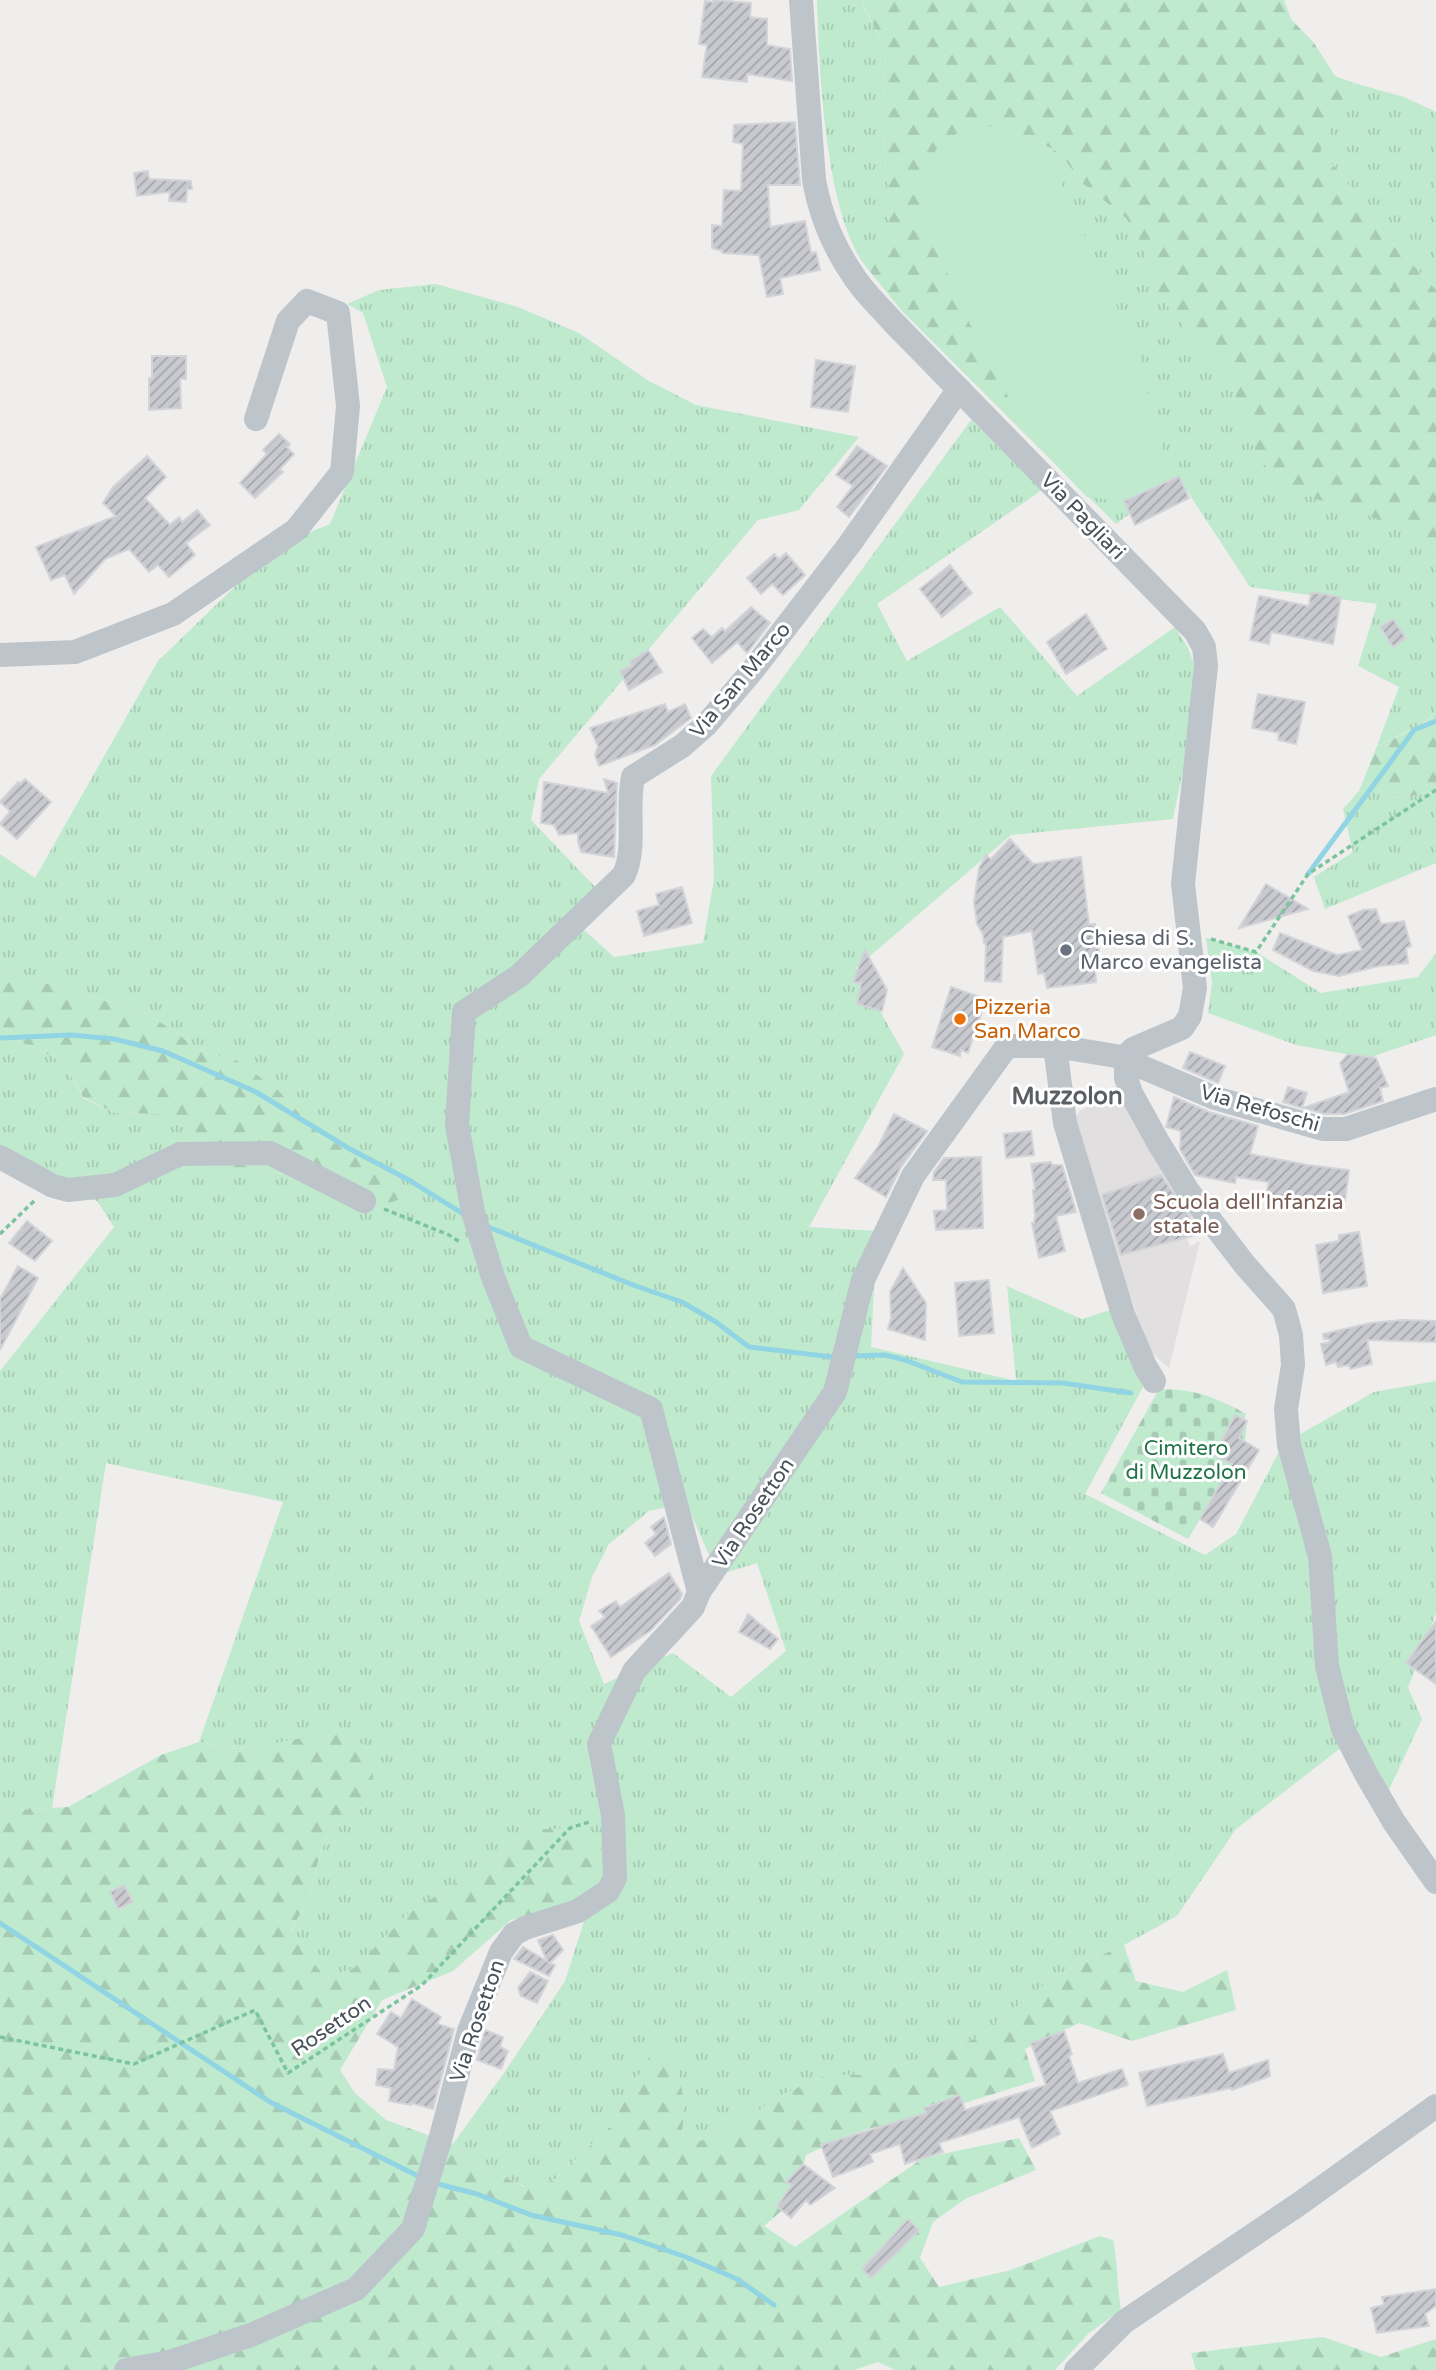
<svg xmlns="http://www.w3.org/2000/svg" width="1436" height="2370" font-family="'Varela Round',sans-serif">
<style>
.education{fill:#e1dfdf}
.grass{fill:url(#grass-tufts);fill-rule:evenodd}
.forest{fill:url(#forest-firs)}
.cemetery{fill:url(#cemetery-stones)}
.pitch{fill:#bfeace}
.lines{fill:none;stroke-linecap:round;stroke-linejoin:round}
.stream{stroke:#91d4e3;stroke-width:5}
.building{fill:url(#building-hatch);stroke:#d2d4d8;stroke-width:2}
.path{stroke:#7bc49e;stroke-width:3.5;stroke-dasharray:5 3.5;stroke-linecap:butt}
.minor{stroke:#bdc5cb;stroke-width:24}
.worship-dot{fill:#6b7280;stroke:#fff;stroke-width:2.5}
.food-dot{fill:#e8710a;stroke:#fff;stroke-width:2.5}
.education-dot{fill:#8d6e63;stroke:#fff;stroke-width:2.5}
.labels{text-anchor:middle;stroke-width:6;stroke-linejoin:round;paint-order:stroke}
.street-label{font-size:21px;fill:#475159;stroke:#fff}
.worship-label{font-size:21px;fill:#5b616d;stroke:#fff;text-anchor:start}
.food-label{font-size:21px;fill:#c56008;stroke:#fff;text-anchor:start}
.education-label{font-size:21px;fill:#785e54;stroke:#fff;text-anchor:start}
.park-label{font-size:21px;fill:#207346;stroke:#fff}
.quarter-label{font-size:24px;font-weight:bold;fill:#5b5e62;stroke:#fff}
</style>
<defs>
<pattern id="grass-tufts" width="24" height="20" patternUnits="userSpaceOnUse" patternTransform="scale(1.75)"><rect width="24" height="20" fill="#bfeace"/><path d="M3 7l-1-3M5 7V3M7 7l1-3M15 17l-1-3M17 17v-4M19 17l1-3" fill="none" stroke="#a6cab3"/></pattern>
<pattern id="forest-firs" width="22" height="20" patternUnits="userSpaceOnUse" patternTransform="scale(1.75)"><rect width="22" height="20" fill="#bfeace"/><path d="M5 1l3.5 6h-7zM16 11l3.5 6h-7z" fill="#a6cab3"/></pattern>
<pattern id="cemetery-stones" width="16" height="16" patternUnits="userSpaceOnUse" patternTransform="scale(1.75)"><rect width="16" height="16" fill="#bfeace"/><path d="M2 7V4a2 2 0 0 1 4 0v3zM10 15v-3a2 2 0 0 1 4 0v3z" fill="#a6cab3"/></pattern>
<pattern id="building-hatch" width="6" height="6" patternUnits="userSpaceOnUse" patternTransform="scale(1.75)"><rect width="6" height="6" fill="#c8cad0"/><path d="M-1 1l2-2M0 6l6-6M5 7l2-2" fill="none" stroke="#a4a6ac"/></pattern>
</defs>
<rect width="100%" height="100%" fill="#f0eded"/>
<polygon class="education" points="1120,1100 1132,1102 1202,1229 1187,1237 1190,1247 1200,1241 1169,1368 1150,1351 1116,1256 1075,1118 1081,1110 1092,1105"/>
<g class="grass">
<path d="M817,0H864L862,3L886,51L882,120L887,182L892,209L884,236L863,263C825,206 819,69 817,0Z"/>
<polygon points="1354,83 1404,97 1436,112 1436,290 1379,228 1338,170 1320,153 1344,97"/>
<polygon points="1023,135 1059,152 1082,183 1126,218 1144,252 1155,286 1171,311 1228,376 1259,460 1319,500 1358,510 1422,538 1436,550 1436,712 1424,723 1377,746 1399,687 1358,666 1377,604 1250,587 1178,477 1116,524 1026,435 1011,396"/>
<path d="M436,284L518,307L579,333L649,381L696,405L859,437L799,510L758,520L539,779L531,820L600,892L572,919L614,957L703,943L714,879L711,776L971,420L1042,490L877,604L907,661L1000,607L1077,696L1175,627L1188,648L1198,675L1185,760L1173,819L1011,835L856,968L904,1054L809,1227L877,1231L871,1347L1016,1381L1007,1286L1082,1319L1110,1310L1143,1387L1085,1494L1205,1555L1236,1534L1282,1446L1308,1539L1342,1747L1236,1829L1177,1916L1124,1945L1057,1975L977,2038L918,2060L862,2076L825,2075L782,2095L740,2123L696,2143L682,2141L684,2104L656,2044L611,2126L553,2181L525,2187L495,2172L474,2165L453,2144L504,2073L565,1981L587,1912L527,1830L503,1852L408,1914L354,1968L325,1978L291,1932L310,1896L318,1861L331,1826L375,1798L259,1746L229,1749L199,1742L283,1502L106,1463L52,1808L15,1810L0,1808V1371L114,1227L97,1201L53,1186L0,1156V1035L34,1047L64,1063L83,1098L115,1113L163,1114L196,1135L216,1168L272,1172L315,1179L379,1164L320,1136L278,1090L236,1060L205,1053L147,1013L0,970V854L35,878L158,661L278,545L330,524L387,387L363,313L347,304L379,290ZM686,1503L718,1575L757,1563L786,1651L731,1697L673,1653L604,1684L579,1621L592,1577L609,1544L649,1511Z"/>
<polygon points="1363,781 1386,798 1407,797 1436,791 1436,863 1325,909 1314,877 1353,852 1343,809 1359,791"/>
<polygon points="1206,938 1256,952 1321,993 1418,977 1436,953 1436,1035 1368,1058 1296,1045 1208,1013 1212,983"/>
<polygon points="1436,1381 1436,1613 1408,1688 1422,1719 1387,1794 1355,1729 1338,1666 1297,1436 1374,1392"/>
</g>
<g class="forest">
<polygon points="864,0 1284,0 1291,19 1314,43 1335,76 1354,83 1344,97 1320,153 1338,170 1379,228 1436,290 1436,550 1422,538 1358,511 1319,500 1288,487 1259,460 1228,376 1171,311 1155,286 1144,252 1126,218 1082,183 1059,152 1023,135 1011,396 1026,435 901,310 863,263 884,236 892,209 887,182 882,120 886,51 862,2"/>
<polygon points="1436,712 1436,791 1407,797 1386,798 1363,781 1377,746 1424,724"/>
<polygon points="0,970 147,1013 205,1053 236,1060 278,1090 320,1136 379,1164 406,1197 360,1213 337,1200 314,1179 272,1172 215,1168 196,1135 163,1114 115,1113 83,1097 64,1063 34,1047 0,1035"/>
<path d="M335,1732L370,1747L375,1798L331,1826L318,1861L310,1896L291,1931L325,1978L354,1968L408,1914L503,1852L527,1830L570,1828L607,1853L587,1912L559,1909L511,1920L453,1971L382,2000L340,2070L355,2093L386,2120L453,2144L474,2165L495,2172L524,2187L553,2181L611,2126L656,2044L676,2051L684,2104L682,2140L696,2143L740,2123L782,2095L825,2075H863L918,2060L977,2038L1057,1975L1124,1945L1136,1981L1183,1992L1227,1970L1236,2010L1132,2041L1079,2023L1025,2049L1035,2081L914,2119L867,2129L842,2138L806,2155L801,2173V2194L764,2226L795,2247L923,2158L1019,2138L1036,2170L965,2199L933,2222L920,2258L939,2287L1011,2270L1100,2236L1113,2240C1118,2264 1117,2286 1121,2310L1088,2334L1055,2370H895L878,2362L854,2370H0V1808L15,1810L68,1807L161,1755L199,1742L229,1749L259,1746Z"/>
<polygon points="1323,2337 1381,2357 1436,2339 1436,2370 1196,2370 1191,2353"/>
</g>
<path class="cemetery" d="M1159,1389C1192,1388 1219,1398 1246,1414L1244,1419L1247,1421L1245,1442L1259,1450L1213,1527L1200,1519L1188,1539L1101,1493Z"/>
<path class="pitch" d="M999,126C1027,134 1038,145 1059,165L1057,174L1144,367L1141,369L1148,385L1146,387L1170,474L1177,471L1179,476L1124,501L1087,497L1016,424L1017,418L1011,402L961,307L924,214L919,184L923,167L944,140L970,127Z"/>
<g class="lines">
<g class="stream">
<polyline points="1308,874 1414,730 1436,721"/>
<polyline points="0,1038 71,1035 114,1039 163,1051 256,1092 350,1149 409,1180 465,1215"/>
<polyline points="486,1226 633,1285 682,1302 716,1322 749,1347 832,1357"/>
<polyline points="852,1356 885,1355 905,1360 962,1382 1063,1383 1131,1393"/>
<polyline points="0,1923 270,2102 422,2178"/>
<polyline points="434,2183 477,2194 531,2215 622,2235 686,2257 737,2279 774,2305"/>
</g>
</g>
<g class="building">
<polygon points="713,0 751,3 750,17 767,19 767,45 790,49 792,81 747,74 747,82 702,77 707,45 699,44 705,1 713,2"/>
<polygon points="795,122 800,185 768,185 770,227 805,221 811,253 816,252 820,270 780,278 783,294 767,297 759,255 722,253 722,251 712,248 712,225 722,226 724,190 741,191 743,144 733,142 734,125"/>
<polygon points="148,171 149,179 191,181 192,189 187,189 186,202 169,201 170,192 137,196 134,173"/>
<polygon points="152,356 186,356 186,379 180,379 181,408 149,410 149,378 152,378"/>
<polygon points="816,360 855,366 848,412 811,407"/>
<polygon points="279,434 290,444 287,447 294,454 280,469 283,472 255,498 240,483 267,454 263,450"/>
<polygon points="857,446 887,466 849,517 837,507 853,486 836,475"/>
<polygon points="147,456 166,477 145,498 170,525 179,517 182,522 197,510 210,525 186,543 195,555 169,577 158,565 149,572 129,549 105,559 74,594 65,575 51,580 36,547 116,516 103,503 113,487"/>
<polygon points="1179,476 1189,498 1135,525 1124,501"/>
<polygon points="786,553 805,575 783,595 772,584 761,594 747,578 774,554 779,559"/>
<polygon points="950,565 972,593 942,617 920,589"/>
<polygon points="1311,592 1341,597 1333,644 1271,632 1269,644 1250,640 1259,596 1309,606"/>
<polygon points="751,607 770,623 747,653 737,642 712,663 692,638 703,629 712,637 722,628 725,631"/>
<polygon points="1086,614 1107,649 1066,674 1047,642"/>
<polygon points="1393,619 1406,638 1393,647 1380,627"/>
<polygon points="648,650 662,672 629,690 620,671 632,665 630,661"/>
<polygon points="1258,694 1305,702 1296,744 1278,740 1279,733 1252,728"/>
<polygon points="665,704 668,712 685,704 691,718 655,745 599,766 595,755 598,746 590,728"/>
<polygon points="25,779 51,802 17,839 0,824 10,811 0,802 18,782 20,784"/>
<polygon points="604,779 617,783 614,857 581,852 578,841 578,833 559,835 554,825 541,823 544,782 608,793"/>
<polygon points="1010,839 1033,864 1081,857 1089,925 1095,924 1101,965 1095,966 1096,982 1047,988 1044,973 1038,974 1032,931 1003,937 1001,982 985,981 986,944 984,943 983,934 977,924 974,902 979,868 986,855 991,859"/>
<polygon points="1266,884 1308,909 1239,928"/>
<polygon points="682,887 692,923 644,936 637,911 659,905 656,894"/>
<polygon points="1376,909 1381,924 1404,921 1411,946 1406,948 1408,963 1379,966 1339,976 1313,971 1273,950 1280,933 1337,955 1362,950 1348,916 1363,910"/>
<polygon points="865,950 887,990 882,1011 857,1004 861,983 853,982"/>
<polygon points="951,987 986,999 968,1053 961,1050 960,1056 932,1047"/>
<polygon points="1190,1052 1225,1066 1218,1083 1183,1068"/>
<polygon points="1348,1054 1376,1058 1388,1086 1380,1088 1383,1101 1344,1114 1325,1114 1303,1108 1349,1092 1340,1063"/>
<polygon points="1288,1087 1307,1093 1302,1108 1283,1102"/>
<polygon points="1174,1097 1209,1112 1258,1126 1250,1154 1308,1165 1349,1170 1345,1201 1303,1197 1301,1201 1266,1194 1269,1182 1236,1177 1235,1183 1195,1175 1180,1149 1181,1131 1166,1127"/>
<polygon points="894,1114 927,1131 901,1167 886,1197 855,1178 879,1145"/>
<polygon points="1031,1131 1034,1155 1006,1158 1004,1134"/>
<polygon points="981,1157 983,1228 936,1230 934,1211 947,1210 946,1180 933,1180 934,1172 944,1158"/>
<polygon points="1051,1162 1052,1165 1062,1165 1076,1212 1056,1216 1065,1251 1039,1258 1032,1223 1034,1223 1035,1217 1033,1190 1035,1190 1031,1164"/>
<polygon points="1161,1175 1189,1216 1195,1235 1121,1255 1102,1195"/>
<polygon points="27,1221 52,1241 35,1261 9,1243"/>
<polygon points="1359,1232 1367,1286 1323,1293 1316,1245 1339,1241 1339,1235"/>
<polygon points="18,1266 38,1278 0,1350 0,1299"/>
<polygon points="903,1268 926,1303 925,1340 888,1329 891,1318 890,1292"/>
<polygon points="989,1280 994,1333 959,1336 955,1283"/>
<polygon points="1403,1320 1436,1321 1436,1342 1367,1340 1372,1364 1350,1369 1349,1365 1338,1367 1336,1362 1326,1365 1321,1344 1330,1342 1329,1339 1324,1339 1323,1334 1370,1323"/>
<polygon points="1235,1415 1247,1421 1239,1438 1259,1450 1213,1527 1200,1519 1232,1464 1214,1455"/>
<polygon points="664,1517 671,1544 655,1556 645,1543 656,1534 651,1527"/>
<polygon points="669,1573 682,1594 680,1599 650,1631 611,1657 591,1626 605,1617 599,1611 616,1601 620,1607"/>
<polygon points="748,1614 778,1639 770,1649 739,1632"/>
<polygon points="1436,1621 1436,1684 1406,1663"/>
<polygon points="124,1885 133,1902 118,1909 110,1892"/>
<polygon points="553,1935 563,1950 550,1963 555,1965 549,1976 514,1959 523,1947 547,1961 538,1940"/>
<polygon points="530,1972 548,1981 537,2003 521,1996 518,1988"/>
<polygon points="412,1999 441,2017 437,2024 454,2029 433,2109 411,2103 411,2105 389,2101 391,2088 376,2085 378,2069 394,2070 398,2047 377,2034 391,2012 401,2018"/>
<polygon points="485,2030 503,2037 500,2047 508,2051 501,2069 477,2060"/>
<polygon points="1064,2031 1072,2054 1069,2056 1078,2083 1122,2069 1128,2085 1050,2111 1060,2134 1032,2148 1019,2117 939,2143 943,2152 905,2164 900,2144 870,2154 873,2162 833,2177 821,2145 926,2113 924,2108 960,2095 965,2110 1046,2085 1031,2043"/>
<polygon points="1223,2054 1229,2073 1268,2060 1270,2076 1232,2090 1231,2088 1147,2106 1139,2073"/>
<polygon points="803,2164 835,2188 810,2205 806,2200 791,2218 777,2206 792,2185 786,2182"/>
<polygon points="908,2219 919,2230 871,2278 862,2269"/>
<polygon points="1436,2289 1436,2306 1425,2314 1429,2326 1377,2333 1371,2308 1384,2305 1382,2297"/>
</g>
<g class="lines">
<g class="path">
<polyline points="1211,939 1256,952 1308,874 1436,790"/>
<polyline points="384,1209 449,1235 460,1242"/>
<polyline points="0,1234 35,1200"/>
<polyline points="0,2037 134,2064 255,2010 288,2073 422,1985 570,1828 592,1821"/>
</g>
<g class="minor">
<path d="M801,0L814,180C820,213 832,244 851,272C862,291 880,307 894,323L1195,631L1204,647L1206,666L1183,884L1195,988L1190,1016L1182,1028L1133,1049L1128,1054L1126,1062V1078L1131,1093L1158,1142L1188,1191L1245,1265L1284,1309L1291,1335L1293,1365L1286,1409L1289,1445L1320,1556L1327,1666L1343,1729L1366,1774L1394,1822L1436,1882"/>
<polyline points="0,655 75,652 173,614 296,530 342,472 348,406 338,313 307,301 288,321 256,419"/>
<polyline points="1055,1046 1065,1123 1123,1314 1145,1366 1154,1381"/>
<polyline points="0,1157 53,1186 68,1190 115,1185 180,1154 270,1153 364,1201"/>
<path d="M699,1592L651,1409L521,1347L493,1277L473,1212L457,1125L464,1012L519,976L624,875C637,845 626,810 633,777L682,746L706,725L752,671L849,545L959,389"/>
<polyline points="126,2370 170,2362 251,2335 356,2289 413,2229 440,2140 469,2031 501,1952 514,1934 525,1928 578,1911 608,1891 615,1878 613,1815 599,1744 634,1671 693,1607 699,1592 835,1392 863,1280 913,1176 1007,1046 1055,1046 1116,1056 1215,1098 1323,1129 1346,1129 1436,1099"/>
<polyline points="1076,2370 1124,2322 1299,2204 1436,2106"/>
</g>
</g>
<circle class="worship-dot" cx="1066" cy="950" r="7"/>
<circle class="food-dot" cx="960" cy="1019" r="7"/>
<circle class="education-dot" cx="1139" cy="1214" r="7"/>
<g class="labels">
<g class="street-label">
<text transform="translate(1083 516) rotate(46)" y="7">Via Pagliari</text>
<text transform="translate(740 680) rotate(-50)" y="7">Via San Marco</text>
<text transform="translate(1260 1108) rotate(16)" y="7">Via Refoschi</text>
<text transform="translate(753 1513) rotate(-56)" y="7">Via Rosetton</text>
<text transform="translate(477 2021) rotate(-71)" y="7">Via Rosetton</text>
<text transform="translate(331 2026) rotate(-34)" y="7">Rosetton</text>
</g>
<g class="worship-label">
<text x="1080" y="945">Chiesa di S.<tspan x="1080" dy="24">Marco evangelista</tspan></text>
</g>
<g class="food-label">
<text x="974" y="1014">Pizzeria<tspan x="974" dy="24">San Marco</tspan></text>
</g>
<g class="education-label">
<text x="1153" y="1209">Scuola dell'Infanzia<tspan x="1153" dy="24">statale</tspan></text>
</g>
<g class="park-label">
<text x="1186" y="1455">Cimitero<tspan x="1186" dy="24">di Muzzolon</tspan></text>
</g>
<g class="quarter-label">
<text x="1067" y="1104">Muzzolon</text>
</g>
</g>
</svg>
